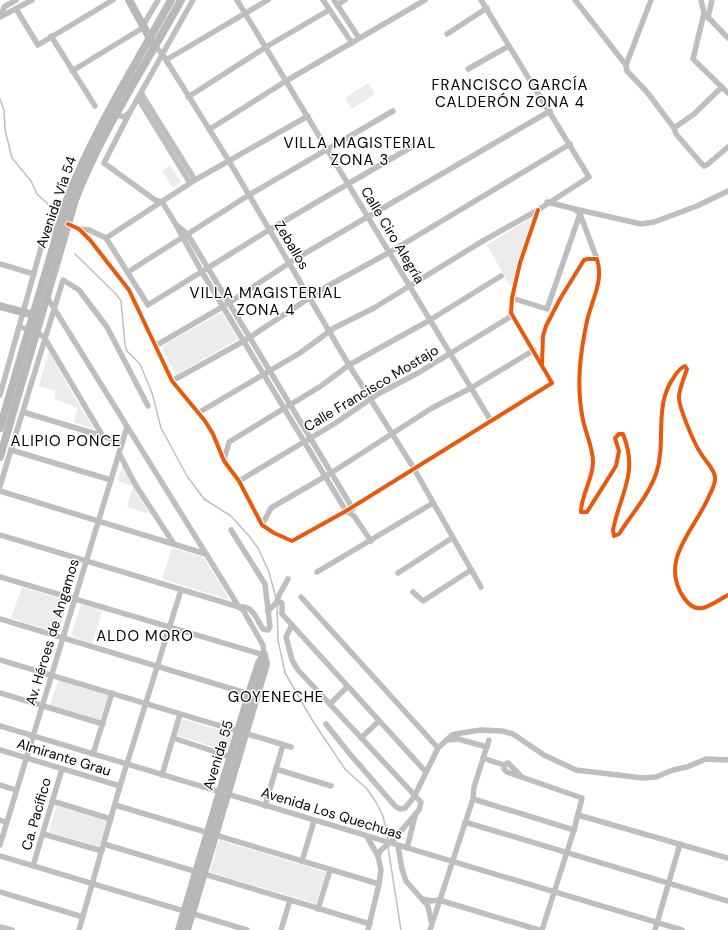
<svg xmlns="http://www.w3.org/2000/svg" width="728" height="930" font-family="'DM Sans',sans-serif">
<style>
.green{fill:#ececec}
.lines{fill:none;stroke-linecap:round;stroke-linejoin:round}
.stream{stroke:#bfbfbf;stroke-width:1.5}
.street{stroke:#bebebe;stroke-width:5.5}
.secondary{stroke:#b8b8b8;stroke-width:8}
.cycleway-casing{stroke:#fff;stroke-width:6}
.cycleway{stroke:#e8590c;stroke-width:4}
.labels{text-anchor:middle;stroke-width:3;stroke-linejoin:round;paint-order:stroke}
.street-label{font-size:14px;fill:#000;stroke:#fff}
.neighbourhood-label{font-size:15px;letter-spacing:1px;fill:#000;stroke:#fff}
</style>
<rect width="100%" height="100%" fill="#fff"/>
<g class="green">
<polygon points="368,83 375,94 352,109 345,98"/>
<polygon points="170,165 181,182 173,188 162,171"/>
<polygon points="529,219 531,220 512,285 510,286 487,245"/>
<polygon points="222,312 238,339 176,375 161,347"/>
<polygon points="49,351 68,386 94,429 73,422 78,408 54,399 56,391 39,386"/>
<polygon points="123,464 133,486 150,514 127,507 133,486 118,481"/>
<polygon points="172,548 203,557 230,600 162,579"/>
<polygon points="22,587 68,601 58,633 11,618"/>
<polygon points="81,604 102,611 92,643 71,636"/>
<polygon points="58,680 108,695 100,720 50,705"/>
<polygon points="182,719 232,734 227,751 176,735"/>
<polygon points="56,806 108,821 100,847 49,832"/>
<polygon points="219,840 326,872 316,904 210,872"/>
</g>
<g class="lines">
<g class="stream">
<polyline points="0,99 4,110 5,130 12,158 31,181 37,194 51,207"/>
<polyline points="75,254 115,293 121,301 125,345 127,351 140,364 152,393 161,428 187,476 204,499 231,516 249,536 258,548 269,572 276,598"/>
<polyline points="277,604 278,640 285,673 314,723 345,769 367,789 376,802 383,816 388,839"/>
<polyline points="388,847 401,930"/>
</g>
<g class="street">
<polyline points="237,0 491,421"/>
<polyline points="323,0 352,43"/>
<polyline points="334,0 359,38"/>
<polyline points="575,0 626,65 627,71 647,92 674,128 676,134 701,163 704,166 708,164 728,147"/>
<polyline points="701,0 704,13 693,59 728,93"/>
<polyline points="337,5 345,0"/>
<polyline points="16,9 38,45 113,0"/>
<polyline points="704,13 728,38"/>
<polyline points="1,16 4,7 16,0"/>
<polyline points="0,17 32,0"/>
<polyline points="708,18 712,0"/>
<polyline points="447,34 487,8"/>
<polyline points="51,36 95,106"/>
<polyline points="155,46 163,55 229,161 349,365 413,467 481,587"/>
<polyline points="166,60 268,0"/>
<polyline points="626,65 651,0"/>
<polyline points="468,69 509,46"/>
<polyline points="72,71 141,29 158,0"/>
<polyline points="141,93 195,180"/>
<polyline points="188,97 266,47 329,10"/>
<polyline points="138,98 190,183"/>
<path d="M130,112L104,163L155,200L162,202C177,224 188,248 202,272L346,511L354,516L371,541"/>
<polyline points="116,115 124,117 130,112 193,0"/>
<polyline points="674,128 694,114 722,87"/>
<polyline points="210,129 286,81 425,0"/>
<polyline points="547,202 575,209 580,214 597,259"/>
<polyline points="575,209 641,224 654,222 697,206 728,191"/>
<polyline points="68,224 79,229 90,240 129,290 172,381 205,421 213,434 224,461 239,481 262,525 274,533 292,541 346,511 552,383 511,313 512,298 520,263 538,210"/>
<polyline points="178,226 188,235 353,509"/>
<polyline points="79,229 89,230 106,238 148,305 269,230 413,146"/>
<polyline points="106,238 195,180 308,116"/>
<polyline points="0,264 34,274"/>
<polyline points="128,272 249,195 393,111"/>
<polyline points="512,298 547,309 580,214"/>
<polyline points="20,327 36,332 44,337 102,435"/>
<polyline points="155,346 224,306 297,258 550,111"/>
<path d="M542,364L543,336L546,326L560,299L584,260L588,259H597C604,281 592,299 587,321C580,354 576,386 583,420C586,434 593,448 593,462C593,479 581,495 581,512H587L616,466L619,451L615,438L619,434H623C639,473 620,494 613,530L614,536L619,534C631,515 648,496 656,474C667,442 653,406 674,377C677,372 680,368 685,366L687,369C684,378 680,387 679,396C678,406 695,446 702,455C706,462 716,471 715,479C715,485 712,490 709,496C695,530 658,560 684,598C698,618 711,604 728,595"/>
<polyline points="172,381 244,341 326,287 390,252 570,144"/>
<polyline points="0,395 44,237 59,224"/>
<polyline points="23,412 122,442"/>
<polyline points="198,413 300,353 334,328 374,308 481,242 538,210 589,177 481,0"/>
<polyline points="11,450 111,480"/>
<polyline points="119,453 135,484 174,544"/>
<polyline points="224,460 229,442 321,386 349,365 430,320 501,276"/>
<polyline points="239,481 334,424 378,394 418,373 510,317 511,313"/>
<polyline points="0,486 63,280 79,290 107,327 148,406"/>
<polyline points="0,491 206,554"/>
<polyline points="262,525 271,508 331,473 432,408 471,388 534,350"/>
<path d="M0,535L239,607C253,605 257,620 263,629L268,630L270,627L265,584L231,530"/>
<polyline points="317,572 433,503"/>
<polyline points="398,573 452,538"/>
<polyline points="0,577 264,655 263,645 243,610 239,607 47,297"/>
<polyline points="413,592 423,601 471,570"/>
<polyline points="301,597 438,748"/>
<polyline points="277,602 279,595 288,579"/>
<polyline points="268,611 277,602 282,603 282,614 426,772"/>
<polyline points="0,619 249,694"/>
<polyline points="292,625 286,637 292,660 298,670 421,802 419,810 394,839 380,851 378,856 381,870 379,884 368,930"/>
<polyline points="0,660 291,747"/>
<polyline points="0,693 103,724"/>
<polyline points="330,704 347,687"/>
<polyline points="326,724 349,753 395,806 400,809 405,808 414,797 438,748 452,735 461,733 481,730 502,731 513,734 544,755 576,770 643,778 656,777 673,770 687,767 706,759 728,760"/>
<polyline points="0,726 682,930"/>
<polyline points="173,738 231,757"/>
<polyline points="361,738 379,721"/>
<polyline points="447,740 458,739 487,747"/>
<polyline points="0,750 120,786"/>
<polyline points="93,754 112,693"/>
<polyline points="483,758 504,765 508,763 520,775"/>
<polyline points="504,765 504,769 507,772 582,798 574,830 542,930"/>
<polyline points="276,769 331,786"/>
<polyline points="162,775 180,714"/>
<polyline points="0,785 16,790"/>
<polyline points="473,799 574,830"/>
<polyline points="52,801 111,819"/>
<polyline points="115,805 379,884"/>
<polyline points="265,806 283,745"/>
<polyline points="578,815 728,858"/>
<polyline points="0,820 6,822"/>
<polyline points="465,822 728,901"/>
<polyline points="43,834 102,851"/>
<polyline points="367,837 378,856"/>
<polyline points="104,844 370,924"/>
<polyline points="0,845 127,427"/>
<polyline points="398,846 402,869 406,881 428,906 431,921"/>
<polyline points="407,848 415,816"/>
<polyline points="0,856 247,930"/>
<polyline points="302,861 314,821"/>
<polyline points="33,866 62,769"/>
<polyline points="0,892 83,917"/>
<polyline points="423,899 431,901 439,900 539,930"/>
<polyline points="318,909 330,870"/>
<polyline points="0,927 12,930"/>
<polyline points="79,930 120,786 181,590"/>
<polyline points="281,930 290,900"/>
<polyline points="430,930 473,799 474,787 489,740"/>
<polyline points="655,930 680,844"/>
</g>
<g class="secondary">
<polyline points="129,0 152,42"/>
<polyline points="0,306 34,315"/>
<path d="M0,428L67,200C94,130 135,66 171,0"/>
<path d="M0,457L75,200C102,130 145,66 181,0"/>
<polyline points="179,930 249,694 259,663 264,655"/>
<polyline points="187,930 266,664 264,655"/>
</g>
<defs>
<g id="cycleway">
<polyline points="68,224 79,229 90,240 129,290 172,381 205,421 213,434 224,461 239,481 262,525 274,533 292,541 346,511 552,383 511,313 512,298 520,263 538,210"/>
<path d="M542,364L543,336L546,326L560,299L584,260L588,259H597C604,281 592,299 587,321C580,354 576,386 583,420C586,434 593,448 593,462C593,479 581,495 581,512H587L616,466L619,451L615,438L619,434H623C639,473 620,494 613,530L614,536L619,534C631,515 648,496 656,474C667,442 653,406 674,377C677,372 680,368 685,366L687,369C684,378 680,387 679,396C678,406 695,446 702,455C706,462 716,471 715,479C715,485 712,490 709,496C695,530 658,560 684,598C698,618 711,604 728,595"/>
</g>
</defs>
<use href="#cycleway" class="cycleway-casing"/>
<use href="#cycleway" class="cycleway"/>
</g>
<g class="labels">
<g class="street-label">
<text transform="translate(56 202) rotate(-71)" y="5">Avenida Vía 54</text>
<text transform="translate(393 235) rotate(59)" y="5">Calle Ciro Alegría</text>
<text transform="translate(292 245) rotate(59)" y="5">Zeballos</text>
<text transform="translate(371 388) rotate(-31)" y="5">Calle Francisco Mostajo</text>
<text transform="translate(52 632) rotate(-73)" y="5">Av. Héroes de Angamos</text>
<text transform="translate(218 755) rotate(-73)" y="5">Avenida 55</text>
<text transform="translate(64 757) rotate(17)" y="5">Almirante Grau</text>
<text transform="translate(332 813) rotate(17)" y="5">Avenida Los Quechuas</text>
<text transform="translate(36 814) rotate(-74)" y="5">Ca. Pacífico</text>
</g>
<g class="neighbourhood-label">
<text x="510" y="90">FRANCISCO GARCÍA<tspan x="510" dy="17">CALDERÓN ZONA 4</tspan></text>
<text x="360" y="148">VILLA MAGISTERIAL<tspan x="360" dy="17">ZONA 3</tspan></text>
<text x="266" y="298">VILLA MAGISTERIAL<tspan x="266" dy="17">ZONA 4</tspan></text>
<text x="66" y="446">ALIPIO PONCE</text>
<text x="145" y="641">ALDO MORO</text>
<text x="276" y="702">GOYENECHE</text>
</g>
</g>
</svg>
